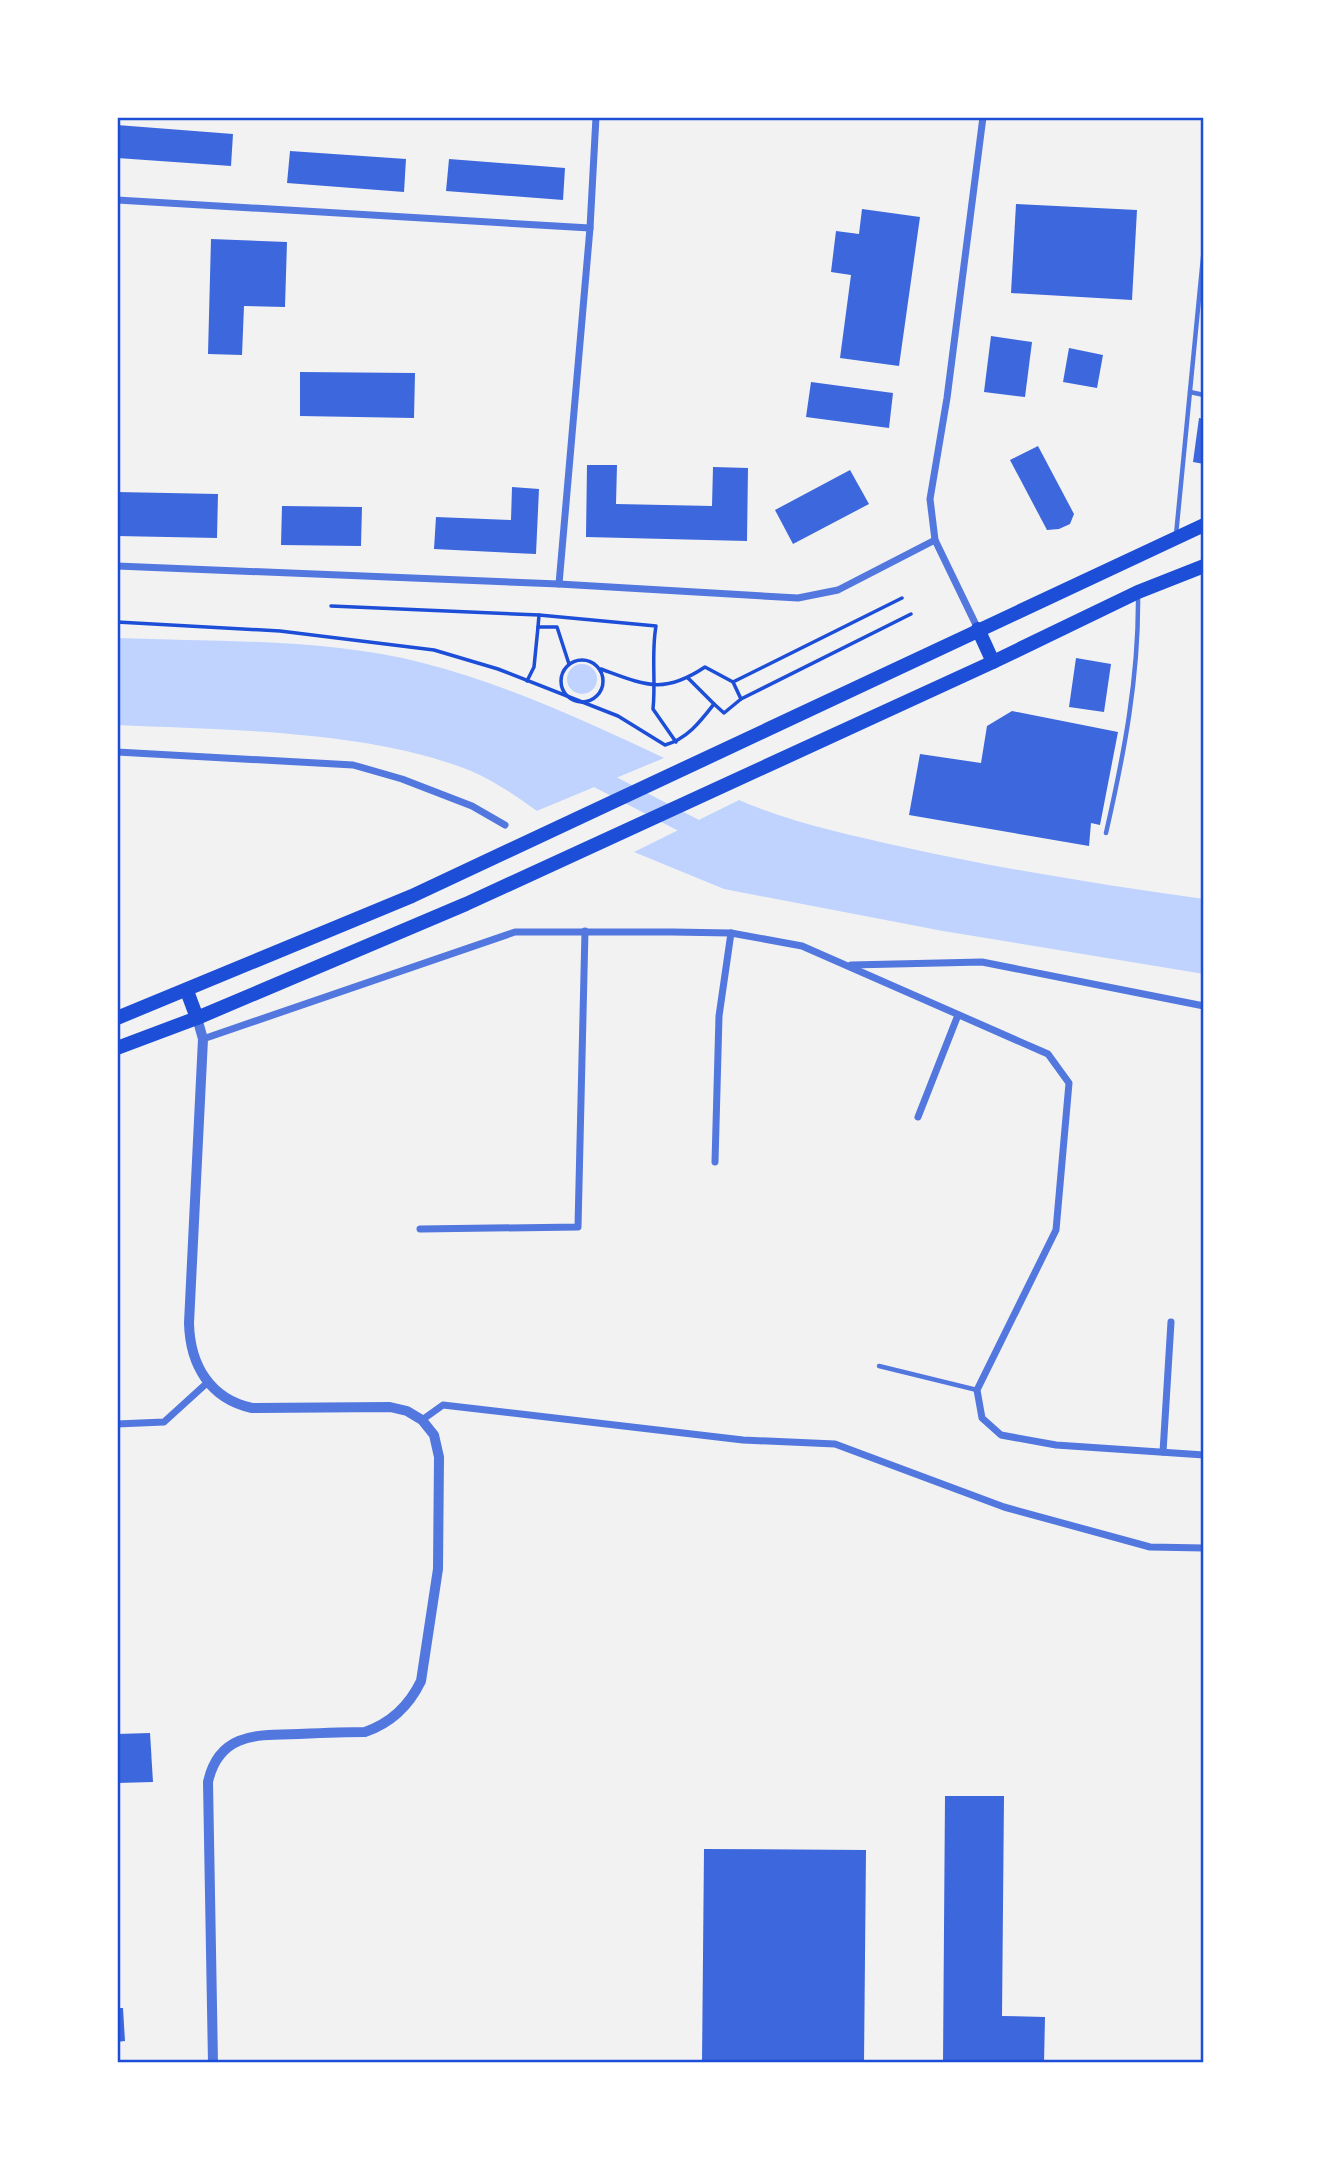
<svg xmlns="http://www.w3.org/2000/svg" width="1321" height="2180" font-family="Mulish,sans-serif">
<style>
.water{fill:#bfd3fe}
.pier{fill:#f2f2f2}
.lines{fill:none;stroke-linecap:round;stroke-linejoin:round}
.canal{stroke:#bfd3fe;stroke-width:19}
.building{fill:#3d67dc}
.path{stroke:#1d4ed8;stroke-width:3.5}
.service{stroke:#5277de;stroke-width:4.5}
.minor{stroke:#5277de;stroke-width:7}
.tertiary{stroke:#5277de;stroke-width:10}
.primary{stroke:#1d4ed8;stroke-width:14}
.neatline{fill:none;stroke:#1d4ed8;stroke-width:2.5}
</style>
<rect width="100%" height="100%" fill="#f2f2f2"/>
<g class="water">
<path d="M117,638C218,642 325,638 423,663C508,685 585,721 664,758L537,811C512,793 487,776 458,766C358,730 223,730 117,725Z"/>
<circle cx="582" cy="679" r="15"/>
<path d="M739,800C792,823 846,834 903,847C1002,869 1103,885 1204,899V974L943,931L724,889L634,852Z"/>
</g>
<g class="pier">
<polygon points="668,757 666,762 541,813 537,811"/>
<polygon points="737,797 743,798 631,851 633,849"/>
</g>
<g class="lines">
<polyline class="canal" points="584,771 709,836"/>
</g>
<g class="building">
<polygon points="117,125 233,134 231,166 117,158"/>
<polygon points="290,151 406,159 404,192 287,183"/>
<polygon points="449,159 565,168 563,200 446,191"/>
<polygon points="1016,204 1137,210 1132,300 1011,293"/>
<polygon points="862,209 920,217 899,366 840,358 851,275 831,272 836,231 859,234"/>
<polygon points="211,239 287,242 285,307 244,306 242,355 208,354"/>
<polygon points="991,336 1032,342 1025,397 984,392"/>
<polygon points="1069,348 1103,355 1097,388 1063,382"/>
<polygon points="300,372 415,373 414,418 300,416"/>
<polygon points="811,382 893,393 889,428 806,417"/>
<polygon points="1199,418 1204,419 1204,464 1193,462"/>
<polygon points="1038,446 1074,514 1070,524 1059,529 1047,530 1010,460"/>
<polygon points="587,465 617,465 616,504 712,506 713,467 748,468 747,541 586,537"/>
<polygon points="850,470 869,504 793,544 775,510"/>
<polygon points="512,487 539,489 536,554 434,549 436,517 511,520"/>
<polygon points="117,492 218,494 217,538 117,536"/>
<polygon points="282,506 362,507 361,546 281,545"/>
<polygon points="1076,658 1111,664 1104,712 1069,707"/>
<polygon points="1012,711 1118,732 1100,825 1091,823 1089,846 909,815 920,754 981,763 987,726"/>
<polygon points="150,1733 153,1782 117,1783 117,1734"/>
<polygon points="945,1796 1004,1796 1002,2016 1045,2017 1044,2063 943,2063"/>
<polygon points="704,1849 866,1850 864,2063 702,2063"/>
<polygon points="117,2008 123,2008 125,2041 117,2042"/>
</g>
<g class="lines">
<g class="path">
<polyline points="331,606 539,615 538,627 557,627 569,664"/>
<path d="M539,615L656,626C651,654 656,681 653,709L676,742"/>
<path d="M117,622L280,631L434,650L498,669L618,716L665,745C687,739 700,722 714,704L724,713L741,699L911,614"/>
<circle cx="582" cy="681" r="21"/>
<path d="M601,669C645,685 663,695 705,667L733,682L741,699"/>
<polyline points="688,678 714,704"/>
<polyline points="527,681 534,667 538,627"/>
<polyline points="733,682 902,598"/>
</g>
<g class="service">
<polyline points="1190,392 1204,395"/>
<polyline points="1176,535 1204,247"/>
<path d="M1106,833C1124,754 1139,677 1138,595"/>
<polyline points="879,1366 977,1390"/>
</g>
<g class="minor">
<polyline points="117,200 590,228"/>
<polyline points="117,566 559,584 798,598 838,590 935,540"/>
<polyline points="559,584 590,228 596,117"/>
<polyline points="978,629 935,540 930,499 947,398 983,117"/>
<polyline points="117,752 353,765 402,779 472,806 505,825"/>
<polyline points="851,965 982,962 1204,1006"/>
<polyline points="203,1039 515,932 672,932 731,933 802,946 1048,1054 1069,1083 1056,1230 977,1390 982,1418 1001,1435 1056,1445 1204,1455"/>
<polyline points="918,1117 958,1015"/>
<polyline points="715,1162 719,1016 731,933"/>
<polyline points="420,1229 578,1227 585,931"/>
<polyline points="422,1420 443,1405 743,1440 835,1444 1004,1507 1150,1547 1204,1548"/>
<polyline points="117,1424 164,1422 208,1382"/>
<polyline points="1163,1452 1171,1322"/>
</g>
<path class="tertiary" d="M197,1018L203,1039L189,1323C190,1365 210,1399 252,1408L390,1407L407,1411L422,1420L434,1435L439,1457L438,1569L421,1681C409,1706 391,1723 365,1732C343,1732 321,1733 299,1734C258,1735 219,1732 208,1782L213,2063"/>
<g class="primary">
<polyline points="978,629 993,662"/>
<polyline points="187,991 197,1018"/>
<polyline points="117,1018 412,896 1204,525"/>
<polyline points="117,1048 197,1018 466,904 993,662 1138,592 1204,566"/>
</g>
</g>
<rect width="1321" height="2180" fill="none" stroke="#ffffff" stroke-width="238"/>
<rect x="119" y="119" width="1083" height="1942" class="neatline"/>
</svg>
